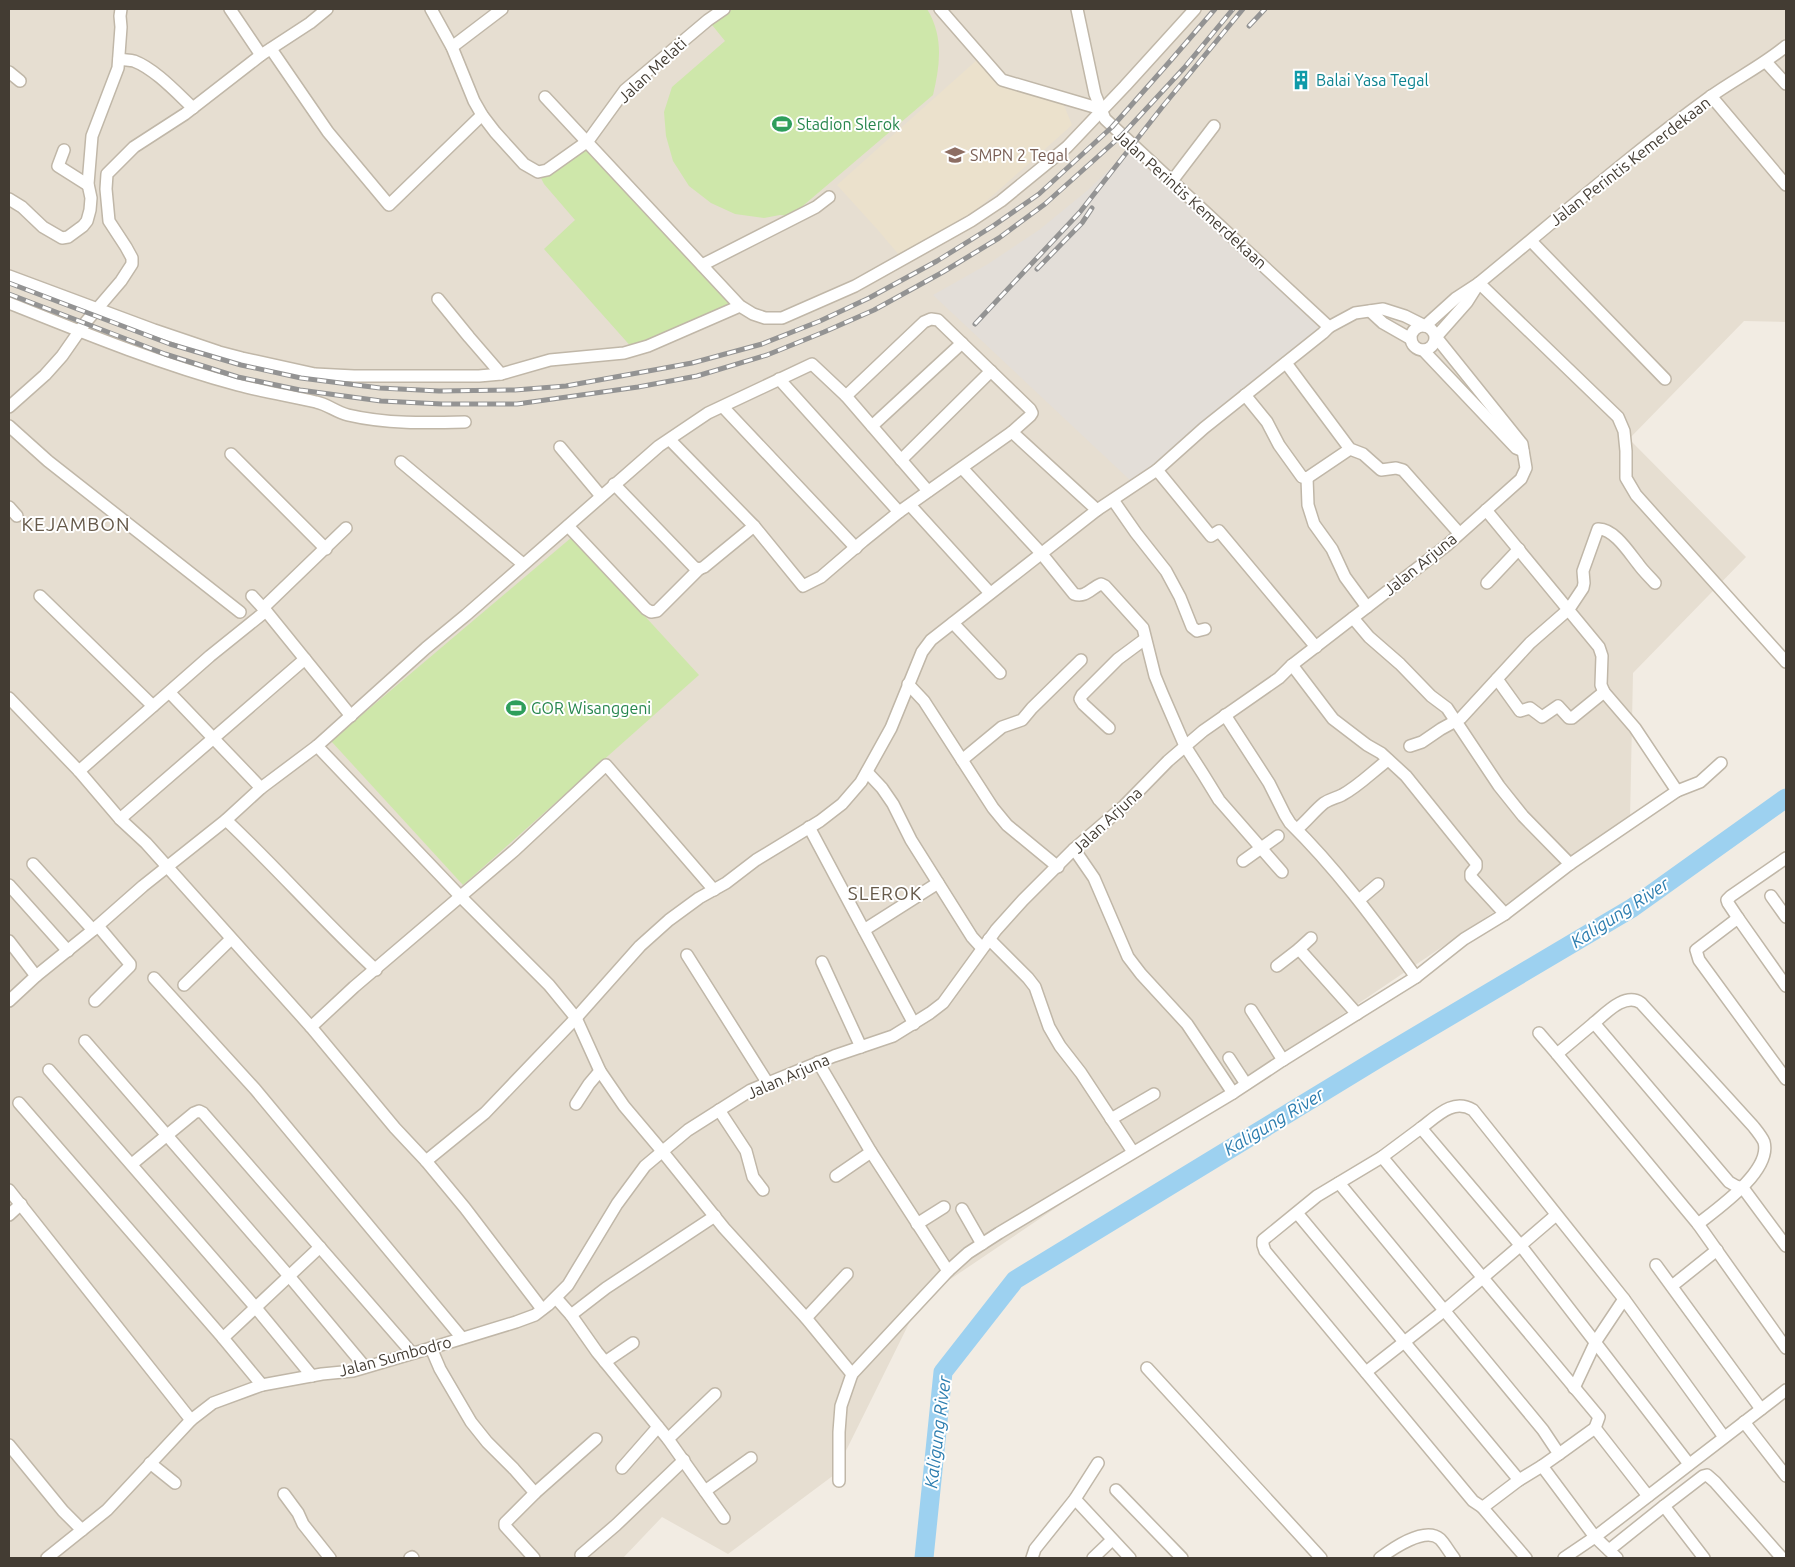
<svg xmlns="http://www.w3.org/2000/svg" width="1795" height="1567" font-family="Ubuntu,sans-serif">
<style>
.residential{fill:#e6ded1}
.industrial{fill:#e3ded8}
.education{fill:#ebe1cc}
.green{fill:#cee7aa}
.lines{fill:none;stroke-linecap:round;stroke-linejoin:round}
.river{stroke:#9dd1f0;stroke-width:19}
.minor-casing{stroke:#c0b7a8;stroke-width:14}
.minor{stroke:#fff;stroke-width:11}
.rail-casing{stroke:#939393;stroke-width:5}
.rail{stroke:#fff;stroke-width:3;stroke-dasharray:9;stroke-linecap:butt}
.labels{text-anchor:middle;stroke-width:4;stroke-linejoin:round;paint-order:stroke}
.street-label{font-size:16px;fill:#433c33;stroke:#fff}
.culture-label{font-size:16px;fill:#0d838f;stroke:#fff;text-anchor:start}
.leisure-label{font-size:16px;fill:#27864d;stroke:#fff;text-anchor:start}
.education-label{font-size:16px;fill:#785e54;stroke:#fff;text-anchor:start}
.water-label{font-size:18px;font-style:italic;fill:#2c7daf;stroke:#fff}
.quarter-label{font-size:19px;letter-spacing:1px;fill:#665a4a;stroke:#fff}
</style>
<rect width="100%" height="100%" fill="#f2ece3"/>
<polygon class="residential" points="9,9 1786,9 1786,322 1744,321 1629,439 1746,557 1633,673 1630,820 921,1299 834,1475 728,1554 662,1517 623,1558 9,1558"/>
<polygon class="industrial" points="1133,147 1322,329 1132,482 933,295 988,264 1039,230 1088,190"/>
<polygon class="education" points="978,59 997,84 1063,103 1072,125 973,213 900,256 877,229 837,185"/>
<g class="green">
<path d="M724,9H927C944,36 940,66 933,95L791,216L780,215L764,218L735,214L711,203L689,186L673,161L666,136L664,112L672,87L725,41L708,20Z"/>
<polygon points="588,141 740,306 634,350 544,249 575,220 544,184 538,172"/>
<polygon points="572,537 699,675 463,885 331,741"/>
</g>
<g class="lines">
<polyline class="river" points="924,1558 943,1372 1015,1280 1379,1058 1632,908 1786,798"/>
<defs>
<g id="minor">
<polyline points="230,9 261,55"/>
<polyline points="431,9 452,47 474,101 482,115 495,132 524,164 538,172 547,170 588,141 625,90 708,20 724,9"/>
<polyline points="940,9 1002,80 1101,109"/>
<path d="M1077,9L1095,94L1105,119L1329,327L1355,313L1383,309L1405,316L1425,326L1456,298L1479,283C1556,220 1630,155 1710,97C1735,79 1762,66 1786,46"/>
<polyline points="452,47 502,9"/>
<polyline points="271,49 328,132 389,205 482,115"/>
<path d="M119,59C124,60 130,60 134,61C155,69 177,93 193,108"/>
<polyline points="1766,62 1786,84"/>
<polyline points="9,72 20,81"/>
<polyline points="1711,96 1786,185"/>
<polyline points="545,97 740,306 753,314 765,318 782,318 855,286 971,221 1001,201 1067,147 1125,86 1195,9"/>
<polyline points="64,150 58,166 88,185"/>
<polyline points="1172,181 1214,126"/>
<polyline points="9,199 22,207 43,227 62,238 68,237 83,226 87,221 90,210 91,198 88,184 92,136 118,68 121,27 120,16 121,9"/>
<polyline points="1531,241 1665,379"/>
<polyline points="702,265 816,207 829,197"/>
<polyline points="9,276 154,330 219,352 242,358 315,374 354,376 479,376 501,374 550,360 624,353 648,346 740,306"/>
<polyline points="1479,283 1618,417 1624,431 1626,451 1626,478 1636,495 1786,662"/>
<polyline points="438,299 469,337 501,374"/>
<path d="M9,303C84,333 160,364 238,385C264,392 290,396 316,402C327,404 336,412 348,415C386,424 426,423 465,422"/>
<polyline points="1370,311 1383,323 1411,339"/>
<circle cx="1423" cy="338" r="12"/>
<polyline points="1423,350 1516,448 1523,451"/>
<polyline points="1286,363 1350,449 1363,454 1381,470 1396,468 1403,470 1459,533"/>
<polyline points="1245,395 1267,422 1279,445 1302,477 1307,478 1350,449"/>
<polyline points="846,396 924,322 931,319 938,320 1030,409 1032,413 1030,416 1012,432 899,512"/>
<polyline points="9,407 45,375 62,356 85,323 121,281 132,264 132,258 126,247 109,221 106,189 107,174 134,147 185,114 261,55 310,23 327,9"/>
<polyline points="723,407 856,548"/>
<polyline points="9,426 48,461 240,612"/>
<polyline points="872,426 962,343"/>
<polyline points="1012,432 1097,510"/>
<polyline points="670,440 754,526 803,586 821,577 863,541 899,512 779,379"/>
<polyline points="560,447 601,496"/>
<polyline points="231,454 326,549"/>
<polyline points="901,460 991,371"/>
<polyline points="401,462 523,564"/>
<path d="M962,468L1041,553L1074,594C1086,598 1091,588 1101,584L1105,586L1143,628L1155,676L1162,693L1185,746L1203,774L1219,800L1282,872"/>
<polyline points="1157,470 1211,536 1219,531 1316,647"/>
<polyline points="1307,478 1308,505 1314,524 1332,549 1345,577 1367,607"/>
<polyline points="614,484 694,567 699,569 704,567 754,526"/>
<polyline points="928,491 846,396 812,364 708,413 659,446 466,615 426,648 317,746 461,897 549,985 576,1018 600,1071 624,1106 662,1151 724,1228 806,1318 852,1374 948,1271 968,1253 999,1233 1233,1093 1283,1060 1416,977 1464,939 1505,914 1570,864 1677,791 1635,728 1604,692 1601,685 1602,656 1599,647 1486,510"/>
<polyline points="1113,500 1136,533 1166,571 1180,597 1192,627 1197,631 1205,629"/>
<polyline points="910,505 990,593"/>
<polyline points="9,507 17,516"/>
<polyline points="568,526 646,609 651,612 657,611 699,569"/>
<polyline points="1487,583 1519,549"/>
<polyline points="40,596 153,706"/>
<polyline points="252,596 263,608"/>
<polyline points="266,611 263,608 346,528"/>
<polyline points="1353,618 1369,637 1400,664 1431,696 1447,708 1499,786 1523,816 1570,864"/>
<polyline points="953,623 1000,673"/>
<polyline points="1292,665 1333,719 1367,745 1381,753 1406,776 1476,863 1476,867 1471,873 1471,877 1505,914"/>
<polyline points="1497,679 1520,711 1530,708 1542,717 1558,706 1569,718 1572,718 1604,692"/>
<polyline points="908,684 924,701 993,808 1007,825 1058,867"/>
<polyline points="170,693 261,788"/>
<polyline points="9,698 79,771 120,819 146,843 311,1027 395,1128 426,1161 465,1208 542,1309"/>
<path d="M1225,715L1269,783L1285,815L1290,823C1338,870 1377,924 1416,977"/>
<polyline points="1109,728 1083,704 1080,699 1082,695 1118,659 1145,639"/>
<path d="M1410,746L1422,742L1441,729L1461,718L1530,643L1569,609L1583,588L1584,583L1583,571L1598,529C1614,528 1630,554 1639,565C1644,572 1650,577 1655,583"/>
<polyline points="962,760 1002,727 1022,720 1032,708 1081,660"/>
<polyline points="79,771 210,656 266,611 351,716"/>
<polyline points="867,772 882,788 893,804 911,840 972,937 982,948"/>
<polyline points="1677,791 1700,782 1721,763"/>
<polyline points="120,819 305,659"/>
<path d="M226,820C277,868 324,922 376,970"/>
<polyline points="809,827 914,1024"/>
<path d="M1297,829C1307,821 1314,811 1324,803C1330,799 1336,798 1342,795C1359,786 1373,771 1388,760"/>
<polyline points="1074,849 1094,878 1128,957 1141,974 1187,1024 1233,1093"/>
<polyline points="1243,861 1278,836"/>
<polyline points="33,864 93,930"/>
<polyline points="9,885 68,951"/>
<polyline points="1771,896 1786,917"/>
<polyline points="1359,900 1378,884"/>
<polyline points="1738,918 1728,903 1727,900 1731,896 1786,858"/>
<polyline points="864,930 938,883"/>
<polyline points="989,939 1028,978 1035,987 1049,1027 1060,1046 1081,1073 1133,1152"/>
<polyline points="9,941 36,976"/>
<polyline points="1299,949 1357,1014"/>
<polyline points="687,955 767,1082"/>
<polyline points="822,962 861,1047"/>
<polyline points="1277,966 1299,949 1311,938"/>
<polyline points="154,978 255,1089 462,1338"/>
<polyline points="184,985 231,939"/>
<polyline points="1786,986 1738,918 1696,950 1699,960 1786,1079"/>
<polyline points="9,1001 36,976 93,930 143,886 226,820 261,788 317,746"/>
<polyline points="95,1001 130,966 130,964 98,926"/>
<polyline points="1251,1010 1283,1060"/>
<path d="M1594,1023C1606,1013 1625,992 1641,1003L1753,1126C1757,1131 1762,1137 1764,1142C1772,1171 1717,1209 1698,1224"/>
<polyline points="311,1027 354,987 515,850 606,765 714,890"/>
<polyline points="1539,1033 1557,1054"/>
<polyline points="85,1041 289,1276 365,1367"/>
<polyline points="1229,1058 1246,1084"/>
<polyline points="818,1062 871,1152 948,1271"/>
<polyline points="49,1070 256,1308 312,1376"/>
<polyline points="19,1103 223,1338 262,1385"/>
<polyline points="576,1104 589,1084 600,1071"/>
<polyline points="719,1110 746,1151 753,1177 763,1190"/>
<polyline points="1111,1119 1154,1094"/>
<path d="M1421,1128C1437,1116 1453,1098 1473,1110L1624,1299L1724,1437"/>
<polyline points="1382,1157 1599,1417 1595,1428 1648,1496"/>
<polyline points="426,1161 485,1113 576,1018 640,946 669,920 699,898 726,883 756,860 820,821 842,804 861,782 891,728 922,652 931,640 1097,510 1157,470 1204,428 1323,333 1329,327"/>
<polyline points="132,1164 194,1113 199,1111 203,1113 412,1353"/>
<polyline points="836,1176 871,1152"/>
<polyline points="1339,1183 1543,1430 1559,1454 1542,1466"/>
<polyline points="9,1190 191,1420"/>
<polyline points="962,1209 982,1244"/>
<polyline points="1297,1213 1519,1480"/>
<polyline points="9,1215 21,1204"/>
<polyline points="917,1224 944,1207"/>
<polyline points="1786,1246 1743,1188 1736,1186 1729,1182 1594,1023 1557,1054 1698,1224 1786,1348"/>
<polyline points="1656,1265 1761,1409"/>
<polyline points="1672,1286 1717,1250"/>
<polyline points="556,1298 571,1315 606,1288 715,1216"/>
<polyline points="571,1315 597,1352 668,1439 724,1518"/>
<polyline points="806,1318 847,1274"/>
<polyline points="223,1338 320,1247"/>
<polyline points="431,1348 440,1369 471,1422 487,1442 514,1469 535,1493 505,1523 505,1526 534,1558"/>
<polyline points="605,1362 633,1343"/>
<polyline points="1147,1368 1321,1558"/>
<polyline points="1366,1372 1445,1310 1556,1215"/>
<polyline points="1574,1388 1596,1341 1624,1299"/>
<polyline points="1744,1422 1786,1476"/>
<polyline points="668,1439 715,1394"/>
<polyline points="9,1445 63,1511 82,1530"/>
<polyline points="1559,1454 1595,1428"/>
<polyline points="150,1463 175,1483"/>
<polyline points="622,1468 658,1427"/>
<polyline points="839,1481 839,1432 841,1406 852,1374"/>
<polyline points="1116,1490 1182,1558"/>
<polyline points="705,1491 751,1458"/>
<polyline points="535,1493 596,1439"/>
<polyline points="284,1494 298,1513 303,1524 330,1558"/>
<polyline points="1075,1499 1130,1558"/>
<polyline points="1482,1507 1526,1558"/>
<polyline points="1609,1550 1664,1506"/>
<polyline points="581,1555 616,1525 684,1460"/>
<polyline points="47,1558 107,1510 191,1420 213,1403 262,1385 322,1374 353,1371 431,1348 516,1322 535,1315 548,1305 568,1285 617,1204 645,1166 688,1130 751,1090 834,1056 893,1036 930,1013 943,1003 996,930 1023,900 1074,849 1124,806 1168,761 1203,731 1279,678 1292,665 1446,546 1521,479 1526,468 1522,444 1436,337 1467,302 1479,283"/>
<polyline points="410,1558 412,1557 413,1558"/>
<polyline points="1032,1558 1035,1549 1075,1499 1098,1463"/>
<polyline points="1093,1558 1112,1540"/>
<path d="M1380,1558C1392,1549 1425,1526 1440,1539C1445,1544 1449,1552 1454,1558"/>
<polyline points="1564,1558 1595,1537 1786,1390"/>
<polyline points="1617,1558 1595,1537 1542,1466 1519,1480 1486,1505 1482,1507 1473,1501 1265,1251 1263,1245 1263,1240 1317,1196 1382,1157 1421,1128 1521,1246 1689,1464"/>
<polyline points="1704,1558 1664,1506 1703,1476 1707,1475 1715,1482 1782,1558"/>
</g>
</defs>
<use href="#minor" class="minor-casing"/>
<use href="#minor" class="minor"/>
<defs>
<g id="rail">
<polyline points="1249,26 1265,9"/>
<polyline points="1037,269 1082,223 1092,208"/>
<polyline points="9,283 170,344 241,365 301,378 380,388 439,391 515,390 566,386 692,363 762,344 820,321 869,298 937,261 993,226 1039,194 1112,127 1172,59 1215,9"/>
<polyline points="9,294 165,354 238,377 300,390 381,401 442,404 517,404 638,387 697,376 767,355 824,332 874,310 943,272 999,238 1045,204 1122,135 1184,68 1233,9"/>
<polyline points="975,324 1080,212 1163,106 1243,9"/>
</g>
</defs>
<use href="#rail" class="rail-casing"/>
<use href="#rail" class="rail"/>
</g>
<defs>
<symbol id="building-bare" viewBox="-9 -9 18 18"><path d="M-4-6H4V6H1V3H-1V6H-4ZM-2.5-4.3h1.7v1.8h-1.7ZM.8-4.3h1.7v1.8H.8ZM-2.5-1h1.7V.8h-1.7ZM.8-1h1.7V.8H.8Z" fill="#0f9aa8" stroke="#fff" stroke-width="2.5" paint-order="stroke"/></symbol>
<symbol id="stadium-bare" viewBox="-9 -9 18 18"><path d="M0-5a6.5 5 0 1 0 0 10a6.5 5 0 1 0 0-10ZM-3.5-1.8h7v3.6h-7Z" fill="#2e9e5b" stroke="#fff" stroke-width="2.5" paint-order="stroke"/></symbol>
<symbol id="school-bare" viewBox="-9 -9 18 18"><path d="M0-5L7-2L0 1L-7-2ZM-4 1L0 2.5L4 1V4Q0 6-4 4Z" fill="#8d6e63" stroke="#fff" stroke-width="2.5" paint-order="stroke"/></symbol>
</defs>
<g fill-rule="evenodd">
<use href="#building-bare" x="1287" y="66" width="28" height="28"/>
<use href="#stadium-bare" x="768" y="110" width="28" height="28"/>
<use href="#school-bare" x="941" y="141" width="28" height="28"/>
<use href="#stadium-bare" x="502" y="694" width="28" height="28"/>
</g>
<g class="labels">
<g class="street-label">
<text transform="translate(652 70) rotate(-43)" y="6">Jalan Melati</text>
<text transform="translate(1630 161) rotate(-38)" y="6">Jalan Perintis Kemerdekaan</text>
<text transform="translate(1191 199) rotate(42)" y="6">Jalan Perintis Kemerdekaan</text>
<text transform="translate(1420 564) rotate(-39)" y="6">Jalan Arjuna</text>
<text transform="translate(1107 820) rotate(-43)" y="6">Jalan Arjuna</text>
<text transform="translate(788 1076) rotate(-24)" y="6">Jalan Arjuna</text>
<text transform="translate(395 1356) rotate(-15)" y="6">Jalan Sumbodro</text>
</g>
<g class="culture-label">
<text x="1316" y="86">Balai Yasa Tegal</text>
</g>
<g class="leisure-label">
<text x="797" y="130">Stadion Slerok</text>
<text x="531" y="714">GOR Wisanggeni</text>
</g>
<g class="education-label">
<text x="970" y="161">SMPN 2 Tegal</text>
</g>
<g class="water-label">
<text transform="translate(1620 913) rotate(-33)" y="6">Kaligung River</text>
<text transform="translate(1274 1122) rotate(-31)" y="6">Kaligung River</text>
<text transform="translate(938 1432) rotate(-83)" y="6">Kaligung River</text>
</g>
<g class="quarter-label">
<text x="76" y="531">KEJAMBON</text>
<text x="885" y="900">SLEROK</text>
</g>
</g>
<rect width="1795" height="1567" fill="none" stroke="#433c33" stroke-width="20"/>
</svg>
